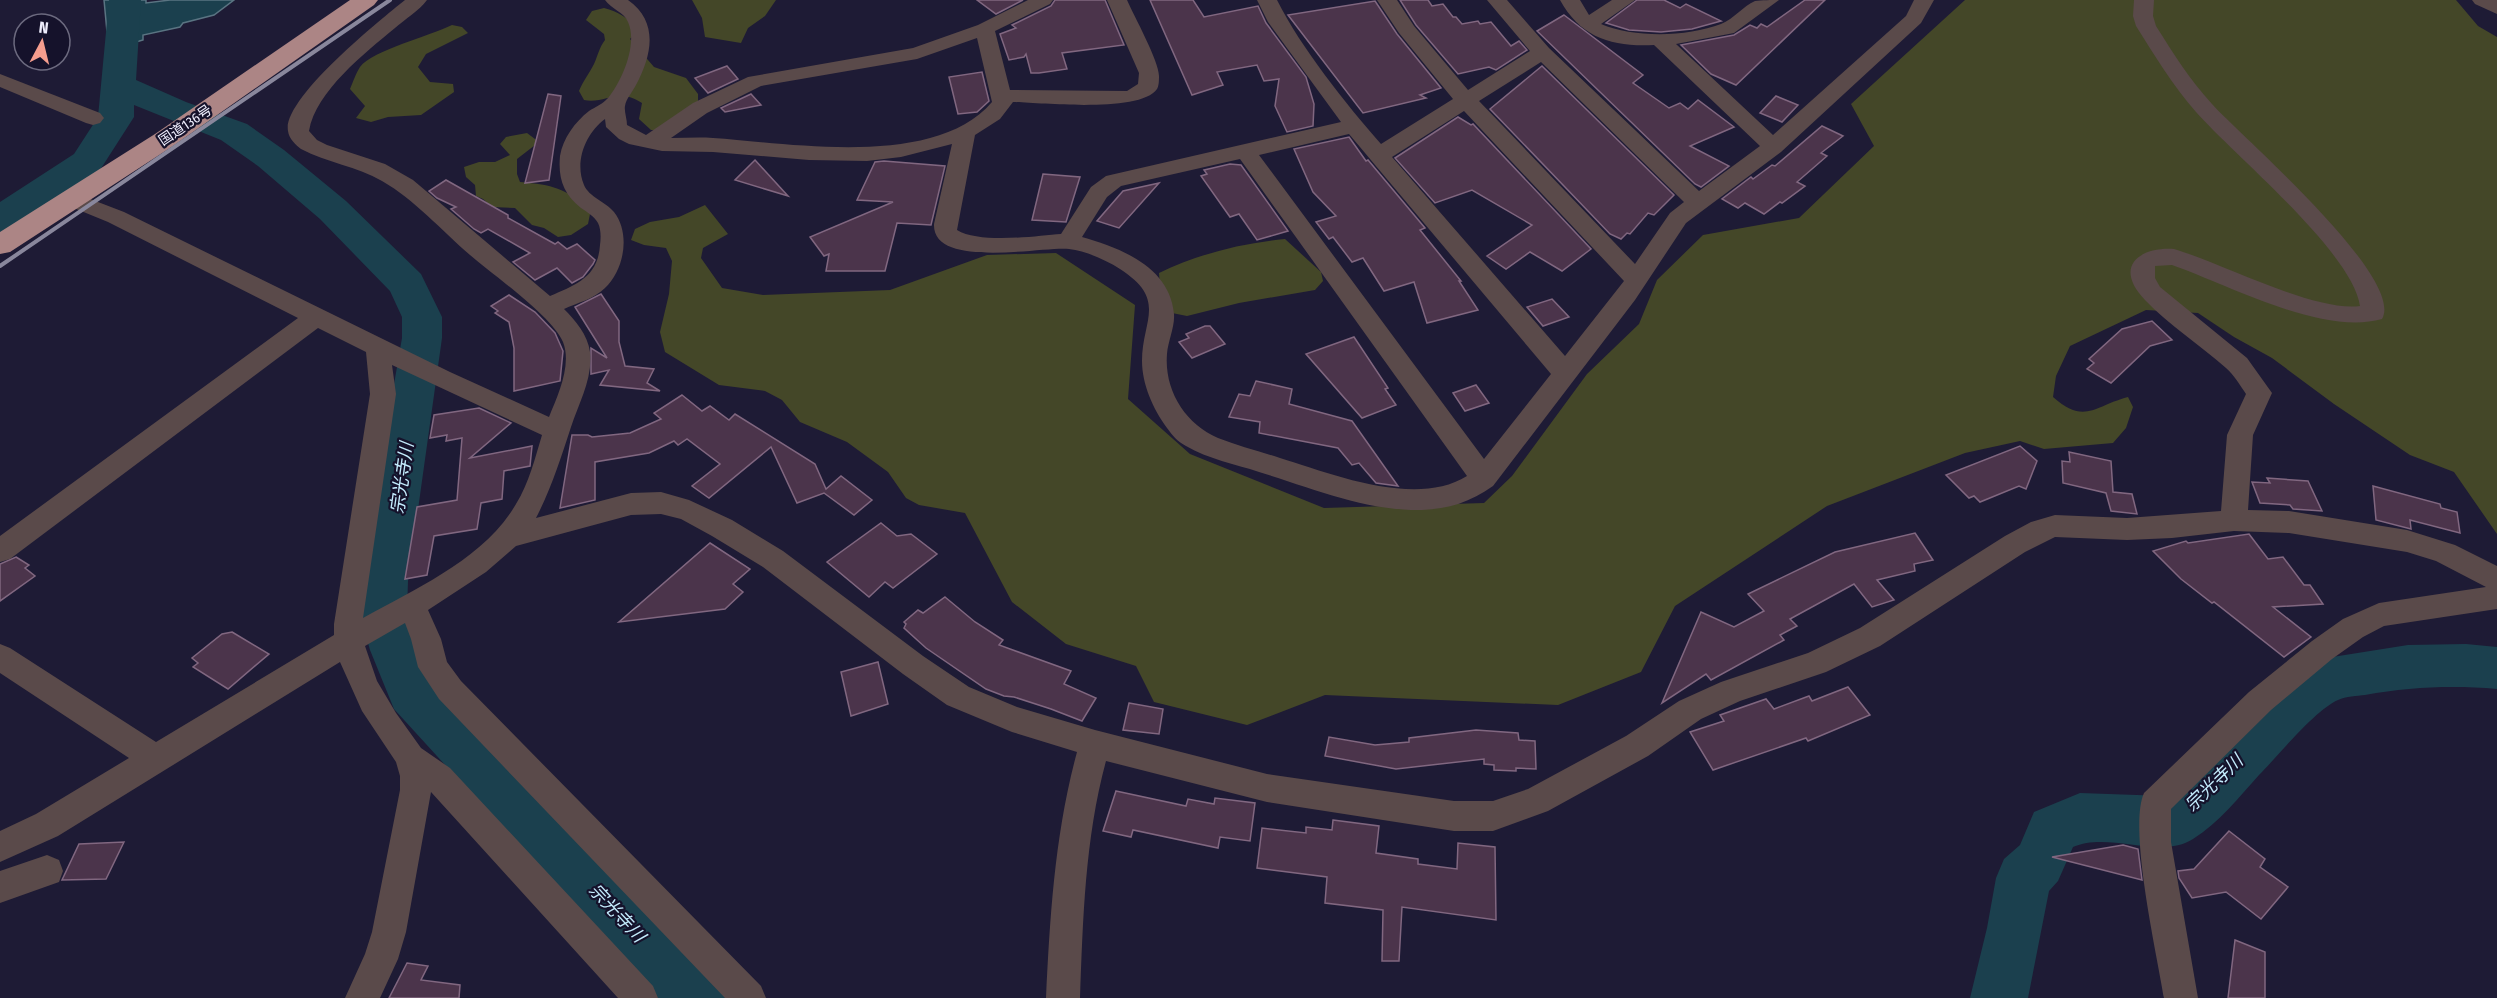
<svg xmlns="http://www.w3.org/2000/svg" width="2497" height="998" font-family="'Fira Sans Condensed','Noto Sans JP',sans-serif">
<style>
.forest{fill:#444728}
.water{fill:#1b404e;stroke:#5a7482;stroke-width:1.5}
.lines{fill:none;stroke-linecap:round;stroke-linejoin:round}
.river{fill:#1b404e;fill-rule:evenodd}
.building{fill:#4b344b;stroke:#816780;stroke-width:1.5}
.minor{fill:#5a4a4a;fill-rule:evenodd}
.highway{fill:#ac8585;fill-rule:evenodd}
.rail{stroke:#89879c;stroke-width:4}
.labels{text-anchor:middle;stroke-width:4.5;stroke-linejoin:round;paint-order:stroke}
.far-street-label{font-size:14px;fill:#eeedfc;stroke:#15122b}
.water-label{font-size:18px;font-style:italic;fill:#c4ecfd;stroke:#15122b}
</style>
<rect width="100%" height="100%" fill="#1e1b35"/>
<g class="forest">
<polygon points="692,0 776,0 765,16 748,28 741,43 705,37 702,18"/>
<path d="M1965,0H2456L2478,26L2497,37V534L2454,472L2410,455L2334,404L2272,358L2234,337L2198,313L2146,310L2070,346L2056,376L2053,397C2085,425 2094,406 2128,397L2133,407L2126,428L2113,443L2044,449L2020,441L1965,453L1827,506L1675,606L1641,672L1558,705L1325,695L1247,725L1154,702L1136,666L1066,644L1012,602L965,513L919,505L906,498L888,472L847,442L800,422L782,400L765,391L719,385L665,352L660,332L669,294L672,261L666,248L644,245L631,240L635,229L650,222L679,217L705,205L728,234L703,248L701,258L722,288L763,295L890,290L987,255L1056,253L1135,305L1128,399L1190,454L1324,508L1484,503L1512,476L1587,374L1639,324L1657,280L1703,235L1799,218L1874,146L1851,104Z"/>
<path d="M604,8C618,12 630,17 636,32L630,39L654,67L686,78L698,94V101L660,130H651L639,119L642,103C618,87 606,104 584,100L579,91C583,81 589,74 594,64C598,55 599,48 605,40L604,34L586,20L592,11Z"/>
<path d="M452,25L462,27L468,33L426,54L418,67L430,82L453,84L454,92L421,115L388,117L371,122L356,118L365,106L350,89C353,82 356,73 360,67C373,50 430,36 452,25Z"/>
<path d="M527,133L539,142L517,159V174L520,182C554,185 563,188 591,209L588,224L571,235L558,237L544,228L532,225L515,208L492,207L483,199L476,196L475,185L466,177L464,167L479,162H495L510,155L500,144L506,137Z"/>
<path d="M1285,239L1321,272L1323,281L1315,290L1239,303L1187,316L1172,313L1160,286L1159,273C1198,254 1242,243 1285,239Z"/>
</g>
<polygon class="water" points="104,0 146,0 146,3 170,0 234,0 214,15 183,23 180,27 143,35 143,40 136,42 130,47 125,83 112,85"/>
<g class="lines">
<g class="river">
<polygon points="109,0 141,0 136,80 186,102 247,124 284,150 346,201 421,274 442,317 442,338 408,581 407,612 418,650 431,680 717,978 726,998 658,998 394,709 370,650 359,612 360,581 402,338 402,317 390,291 320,219 258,166 221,140 134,105 134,117 100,170 13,229 0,233 0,202 74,154 98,117"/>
<path d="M2466,644L2497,647V689C2452,685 2410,687 2365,695C2357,696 2346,696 2338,700C2315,710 2278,756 2259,775C2239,797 2219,823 2193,839C2161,860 2109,831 2073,847L2058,881L2049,891L2028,998H1970L1987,928L1996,878L2004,859L2020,845L2034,812L2080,793L2165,796L2183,782L2274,690L2308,665L2326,658L2408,645Z"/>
</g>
</g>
<g class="building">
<polygon points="977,0 1023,0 996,14"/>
<polygon points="1055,0 1105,0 1124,45 1062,53 1067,69 1039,73 1031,73 1026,54 1024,57 1009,60 1000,34 1016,28 1012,25 1051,6"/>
<polygon points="1150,0 1193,0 1204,17 1258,6 1266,23 1306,77 1314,104 1313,126 1287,132 1275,106 1279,79 1264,81 1257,65 1217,72 1223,85 1192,95"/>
<polygon points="1400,0 1428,0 1432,6 1443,4 1453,17 1456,17 1462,24 1478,21 1480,24 1491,22 1511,46 1519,41 1527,50 1496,70 1489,67 1458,74 1416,25"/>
<polygon points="1637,0 1664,0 1680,8 1686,4 1721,21 1692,29 1661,32 1629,30 1606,23"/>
<polygon points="1805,0 1825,0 1736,85 1711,74 1681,45 1734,35 1750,25 1757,28 1761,24 1767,27"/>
<polygon points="1375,1 1397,34 1441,88 1420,95 1426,98 1363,113 1288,15"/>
<polygon points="1564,15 1643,75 1633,83 1669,108 1680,103 1688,109 1698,100 1734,127 1690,146 1729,166 1701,187 1695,184 1537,31"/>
<polygon points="727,66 738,79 708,93 695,78"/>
<polygon points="1542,66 1674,195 1654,215 1648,213 1630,234 1627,233 1621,239 1610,234 1490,109"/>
<polygon points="982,72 989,101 977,112 958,114 949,77"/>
<polygon points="548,94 561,96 549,180 525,183"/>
<polygon points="751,94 761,105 725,112 721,108"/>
<polygon points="1776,96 1798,105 1782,122 1760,113"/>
<polygon points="1458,117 1471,125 1473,124 1591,249 1562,271 1530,252 1506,269 1487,256 1532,225 1472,190 1435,203 1395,158"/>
<polygon points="1822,126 1843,136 1821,153 1827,156 1797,182 1805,186 1782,203 1780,202 1764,214 1745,203 1738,208 1722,199 1751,177 1753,179 1772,165 1775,166"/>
<polygon points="1349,137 1366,161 1368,160 1425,228 1420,230 1461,281 1459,281 1478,310 1427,323 1414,282 1384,291 1363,258 1352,262 1333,237 1329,239 1316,222 1336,216 1313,192 1294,149"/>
<polygon points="755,160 788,196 735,180"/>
<polygon points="884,161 945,166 931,225 897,223 885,271 826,271 829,254 824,256 810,237 893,202 857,200 875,162"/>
<polygon points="1230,164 1241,165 1288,231 1257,240 1239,214 1230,217 1201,176 1207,174 1204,170"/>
<polygon points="1043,174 1080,177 1066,222 1032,220"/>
<polygon points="446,180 508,215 508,218 555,244 558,242 567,249 577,244 595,260 593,264 583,277 572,283 557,268 535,280 513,262 530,253 488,229 481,233 474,229 451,209 456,207 437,198 429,191"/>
<polygon points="1159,183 1119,228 1097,221 1123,191"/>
<polygon points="601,294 619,321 619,342 625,366 654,369 647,383 660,391 600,385 609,370 591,374 591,348 607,358 575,307"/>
<polygon points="509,295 535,312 555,333 563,351 560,381 514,391 514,348 509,322 495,313 498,311 491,306"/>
<polygon points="1552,299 1569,317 1543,326 1527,307"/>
<polygon points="2152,321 2172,340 2150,346 2111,383 2087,369 2094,363 2089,359 2122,329"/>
<polygon points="1205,326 1210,326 1225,344 1192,358 1179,342 1189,338 1186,334"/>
<polygon points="1354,337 1388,388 1385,389 1396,405 1362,418 1306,354"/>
<polygon points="1256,381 1292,389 1289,404 1352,421 1398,486 1376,483 1359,463 1352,465 1338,448 1259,433 1260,422 1229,417 1239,394 1250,396"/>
<polygon points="1476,385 1489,403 1465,411 1453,393"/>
<polygon points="682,395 702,411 710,406 729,420 735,414 815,464 826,489 841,476 872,500 854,515 824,493 797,503 771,447 709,498 692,486 720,464 687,439 678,445 674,441 649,453 595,462 595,500 560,508 572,435 588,435 592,437 630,433 661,419 654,413"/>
<polygon points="479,408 511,423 470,458 532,446 530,466 504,471 502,499 481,503 477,529 434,536 427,575 405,579 417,507 457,500 462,438 446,441 447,435 430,438 434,415"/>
<polygon points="2020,446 2037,461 2026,489 2019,486 1980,502 1974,496 1969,498 1946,475"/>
<polygon points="2069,452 2111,461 2113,492 2132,494 2137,514 2111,511 2106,493 2063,483 2062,461 2070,462"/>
<polygon points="2267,478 2308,481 2322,511 2293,509 2290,505 2260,503 2252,482 2270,483"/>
<polygon points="2373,486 2440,504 2441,508 2457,512 2460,533 2410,520 2411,529 2376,520"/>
<polygon points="881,523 897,536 911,534 937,554 893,588 885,582 869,597 827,562"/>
<polygon points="1915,533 1933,560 1914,564 1915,571 1877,580 1894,600 1872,607 1854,584 1790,619 1797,626 1780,635 1784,640 1711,680 1706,674 1662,703 1701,612 1734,627 1764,611 1748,594 1835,552"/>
<polygon points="2249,534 2268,559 2283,557 2304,585 2310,585 2323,604 2273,607 2311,637 2284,657 2214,602 2212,603 2181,579 2153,551 2186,541 2188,543"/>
<polygon points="710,543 750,569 733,584 743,592 725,609 619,622"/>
<polygon points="16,557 29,565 25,568 35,576 0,601 0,564"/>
<polygon points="945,597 975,622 1003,640 999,645 1071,671 1064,684 1096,698 1082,721 1051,709 1014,697 1004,696 986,689 926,648 904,628 906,624 904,622 918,610 923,613"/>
<polygon points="232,632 269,654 228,689 193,667 198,663 192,658 222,634"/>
<polygon points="878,662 888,704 851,716 841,672"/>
<polygon points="1848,687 1870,715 1808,741 1806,738 1713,770 1690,732 1724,721 1720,715 1766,699 1774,709 1809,696 1812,701"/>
<polygon points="1129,703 1163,709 1159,734 1123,730"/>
<polygon points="1476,730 1518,733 1519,740 1535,741 1536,769 1516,768 1516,771 1494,770 1494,765 1484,764 1484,759 1396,769 1325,756 1329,737 1375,745 1409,742 1409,738"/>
<polygon points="1116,791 1186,806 1188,799 1214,804 1215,798 1255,803 1250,841 1220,837 1218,848 1133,830 1131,837 1103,831"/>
<polygon points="1333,820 1379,826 1376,853 1418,859 1418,864 1457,869 1458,843 1495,847 1496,920 1402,907 1399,961 1382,961 1383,910 1325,903 1327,877 1257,868 1262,828 1306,833 1306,827 1332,830"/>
<polygon points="2229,831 2265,859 2260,867 2288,887 2261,919 2226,892 2192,898 2179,878 2178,871 2194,869"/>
<polygon points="124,842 106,879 62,880 79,844"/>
<polygon points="2123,845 2138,849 2142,880 2052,857"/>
<polygon points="2235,940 2265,952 2265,998 2228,998"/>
<polygon points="407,963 428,966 421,980 460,985 459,998 389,998"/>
</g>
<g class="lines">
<g class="minor">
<path d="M405,0H427C419,11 405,19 395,28C365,53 316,91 309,131L317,140L327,145L385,164L413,180L550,296C576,285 598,277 600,245C601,238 601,229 598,223C594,216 587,212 581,208C563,194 558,178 560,156C563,138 575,122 589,111C595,107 603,104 608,98C622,81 638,44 628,22C624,12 611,9 605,0H628C659,22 652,55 636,85C633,91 626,99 625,106C624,111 627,119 627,125L646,135L693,103L748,77L913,48L978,25L1028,0H1053L1050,4L995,31L1010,90L1127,91L1138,84L1139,73L1107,0H1127C1134,16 1159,61 1159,76C1159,80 1159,86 1157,89C1141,113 1042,103 1013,102L1000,119L975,135L957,230C980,244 1035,236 1061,234L1091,187L1106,176L1341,122L1268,22L1257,0H1277C1301,48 1346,104 1381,144L1453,99L1399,33L1377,0H1397L1414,26L1468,90L1530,51L1487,0H1507L1549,48L1699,191L1760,146L1654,45C1612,47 1581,38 1560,0H1580L1589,15L1612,0H1635L1601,24C1634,38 1687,37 1721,24C1734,19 1743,6 1755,1C1761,0 1772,0 1779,0L1734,33L1676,44L1773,135L1906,16L1914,0H1934L1921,23L1781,152L1686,223L1635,300L1493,486C1471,502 1448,509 1422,510C1365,511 1312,488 1259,472C1235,464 1208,459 1186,446C1178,442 1172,435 1167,428C1153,409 1142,384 1142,361C1142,320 1168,300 1120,269C1106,260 1086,251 1069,249C1044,246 932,270 934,224L952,144L901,157L867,161L809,160L713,152L662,151L629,144L619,139L606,127L605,119C586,133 574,161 584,185C589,197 606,202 614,212C631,234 624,270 605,288C594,299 577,303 564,309C575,320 588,335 590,352C593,378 579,403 571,427C561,458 551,489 536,518L631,493L661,492L689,500L732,520L783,551L923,656L969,687L1017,707L1095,730L1267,774L1454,801H1493L1528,789L1626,736L1679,701L1721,682L1808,653L1860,628L2005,536L2031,522L2055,515L2127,518L2221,511L2227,435L2246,394C2240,385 2234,375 2226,368C2200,345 2169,325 2145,300C2114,268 2137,247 2174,249C2222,263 2314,312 2360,306C2352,252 2236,157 2196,112C2173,86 2155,56 2136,26L2133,16L2134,0H2154L2153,16L2156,26C2173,53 2190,80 2212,104C2241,136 2406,278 2382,319C2322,336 2229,285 2172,265L2155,266V278L2160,287L2247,358L2272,393L2253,435L2248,510L2289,511L2407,530L2455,545L2497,566V609L2384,626L2363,637L2332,659L2271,710L2171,809V842L2198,998H2164C2157,954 2128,828 2144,793L2249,692L2312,641L2343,619L2379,603L2486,587L2436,561L2407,552L2289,533L2234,531L2172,538L2127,540L2055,537L2025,552L1880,646L1826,672L1740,701L1701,719L1648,756L1548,811L1493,831H1454L1267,802L1106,761C1085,838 1083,919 1080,998H1046C1050,915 1055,833 1077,752L1012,732L947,705L903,674L763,567L712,536L681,519L661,514L631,515L516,546L486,572L428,610L441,639L447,662L461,681L761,986L766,998H725L439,699L418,667L411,639L405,623L365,646L377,681L396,713L421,748L450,768L653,986L658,998H618L431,792L406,932L398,959L380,998H345L365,954L372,932L400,790V776L396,762L362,711L340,662L58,836L0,862V831L36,814L129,758L0,673V644L10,648L156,742L334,635V624L370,394L366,352L318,328L10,559L0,562V536L298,318L108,222L64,204L61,199L64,194L72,192L124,212L450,372L549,417C558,395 572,365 563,342C553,317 492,274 470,255C441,230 415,200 382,181C357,166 327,163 301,149C296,145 289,139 288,131C282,99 380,20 405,0ZM977,38L992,102C935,169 790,143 713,138C699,137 685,138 671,138L707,113L761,86L917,59ZM1541,62L1684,202L1670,213L1635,264L1479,101ZM1464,111L1624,281L1565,356L1392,157ZM1349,134L1551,374L1484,459L1259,155ZM1240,159L1467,476C1416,508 1332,474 1280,458C1259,451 1238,446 1218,438C1185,424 1164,390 1167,354C1168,341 1175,327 1174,314C1170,267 1121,248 1082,237L1107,197L1121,186ZM392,365L542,435C535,458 529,483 516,504C484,559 416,588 363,618L396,394Z"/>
<polygon points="2472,0 2497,0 2497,14 2475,4"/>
<polygon points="0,74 100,113 104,118 100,123 93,125 86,123 0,87"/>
<polygon points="47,855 59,860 63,871 59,882 0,903 0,871"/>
</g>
<polygon class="highway" points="350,0 378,0 374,5 173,146 10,252 0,254 0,232 155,134"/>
<polyline class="rail" points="0,266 390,0"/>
</g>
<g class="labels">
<g class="far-street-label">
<text transform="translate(185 125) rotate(-34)" y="5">国道136号</text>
</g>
<g class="water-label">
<text transform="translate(402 478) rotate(-82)" y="6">宗光寺川</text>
<text transform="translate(2214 783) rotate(-44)" y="6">宗光寺川</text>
<text transform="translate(617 913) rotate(47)" y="6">宗光寺川</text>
</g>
</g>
<g transform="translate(42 42) rotate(7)"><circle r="28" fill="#15122b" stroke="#6c6a7f" stroke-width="1.5"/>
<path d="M0-4.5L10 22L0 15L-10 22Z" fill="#f59d8e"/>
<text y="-9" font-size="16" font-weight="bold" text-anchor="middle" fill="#eeedfc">N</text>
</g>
</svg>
